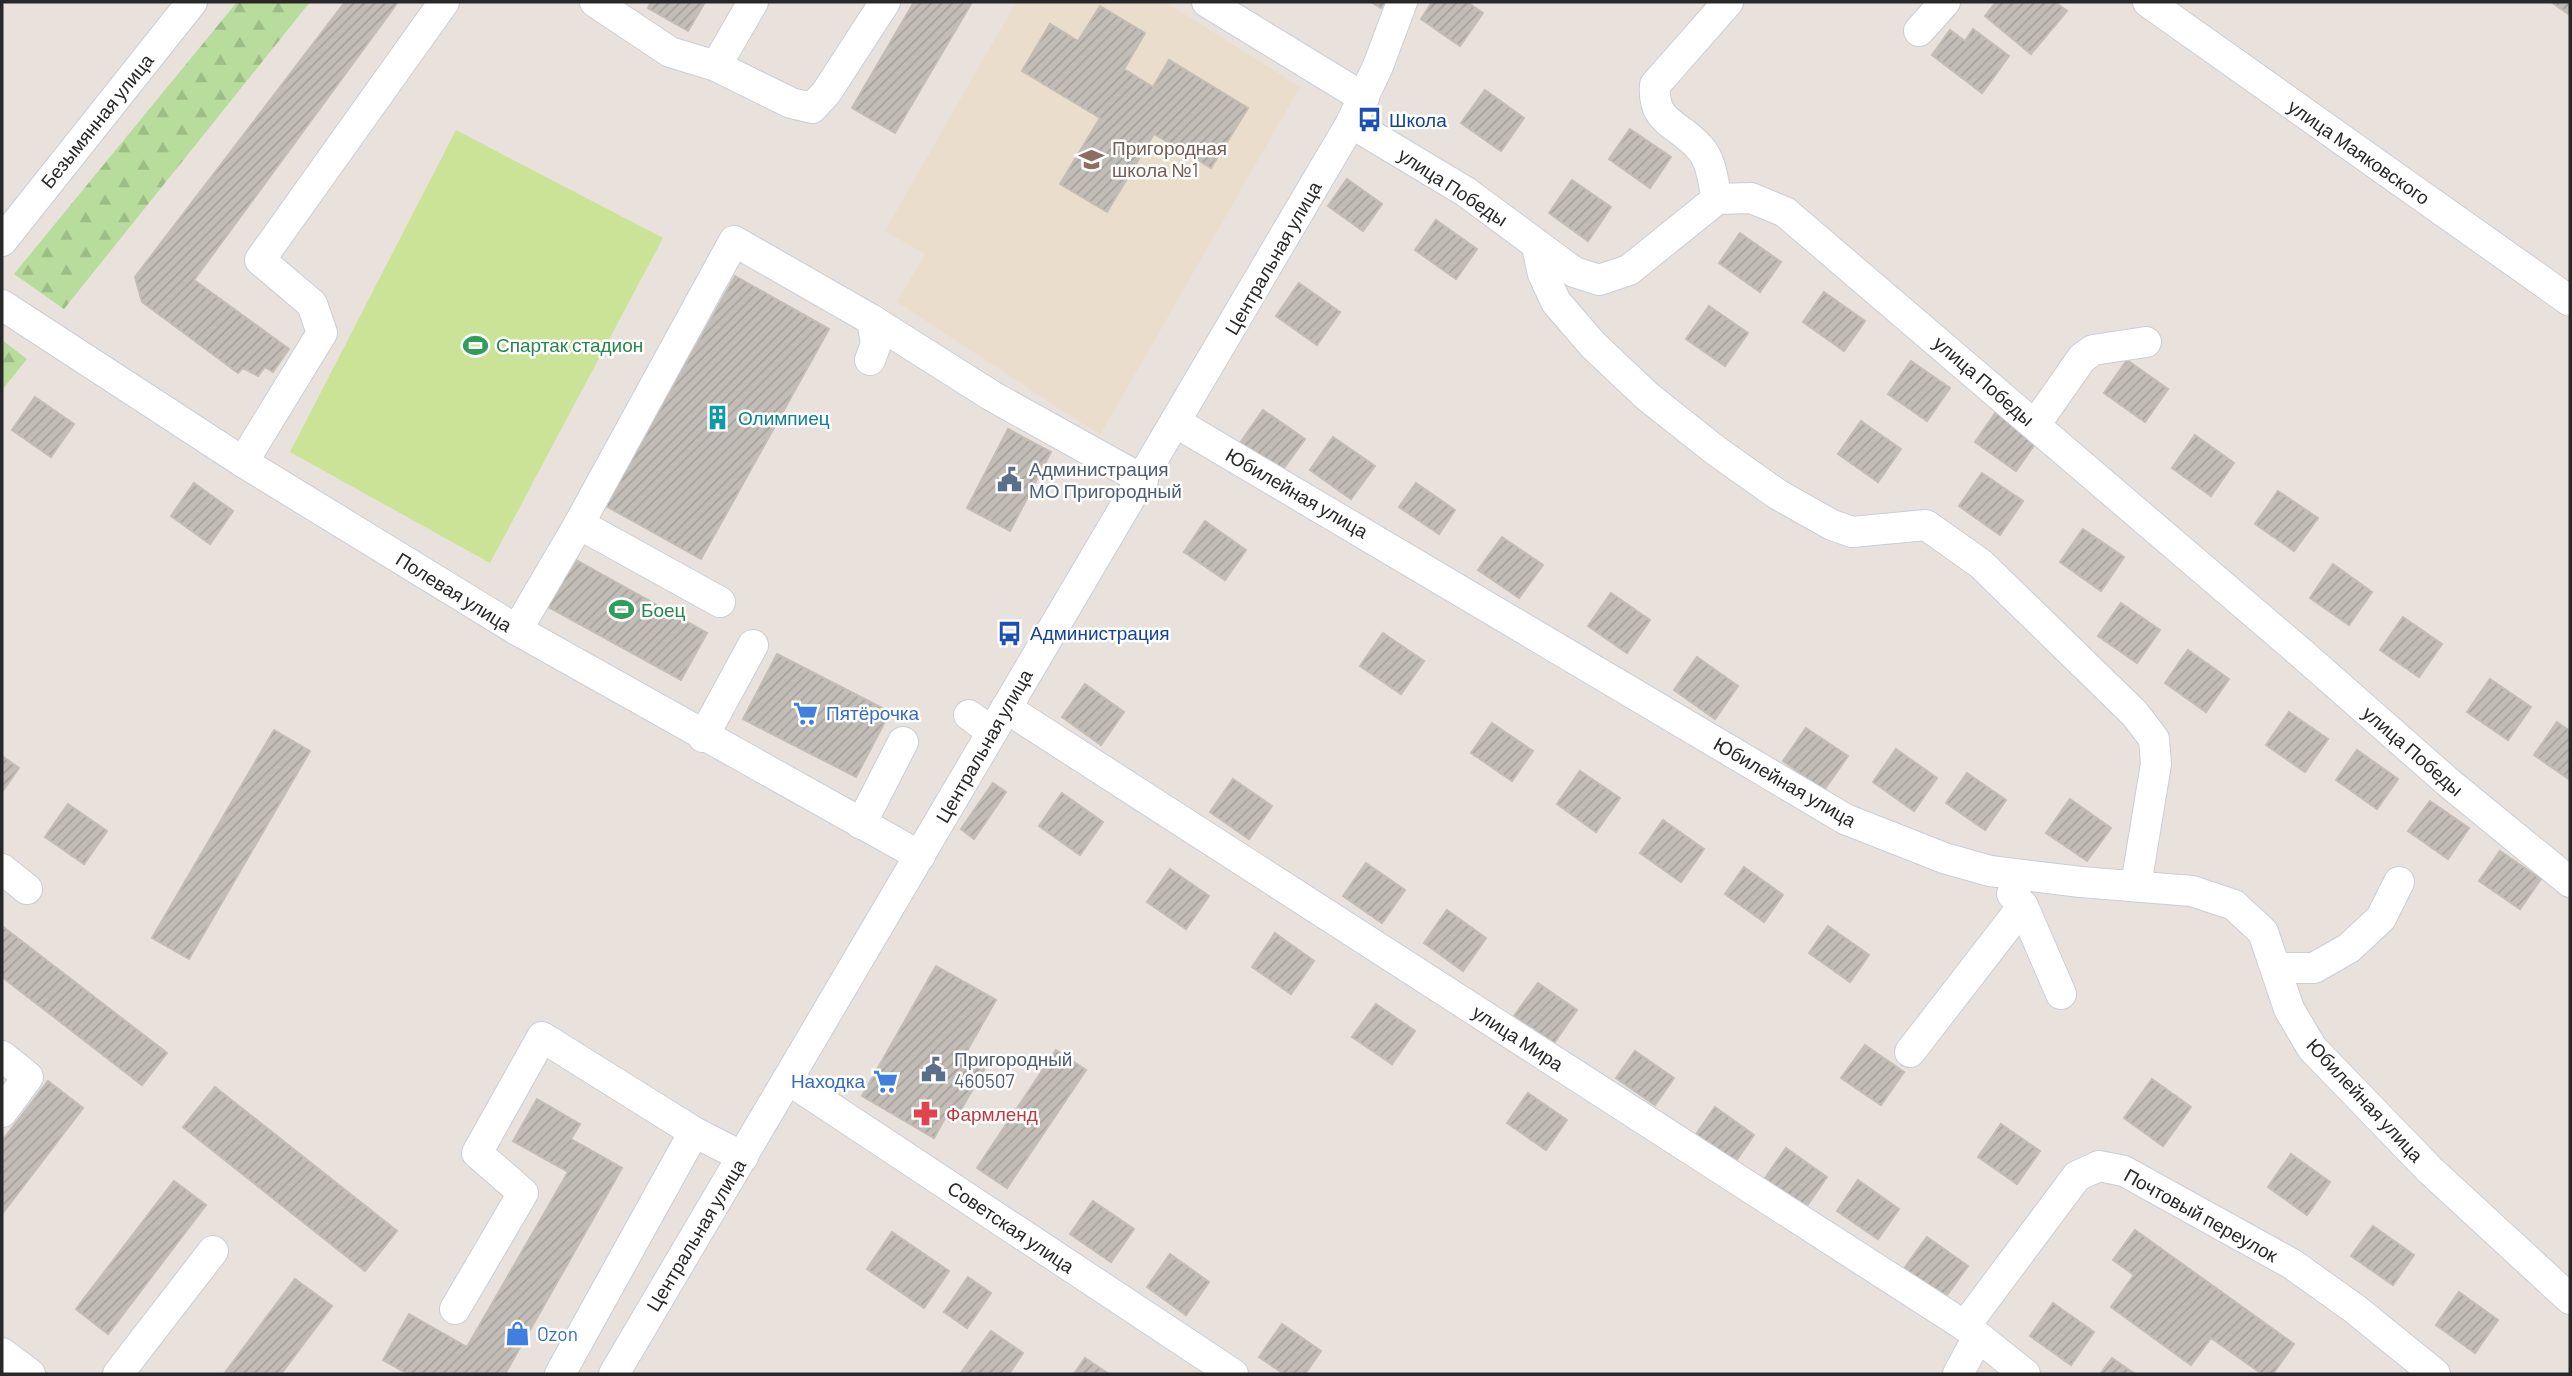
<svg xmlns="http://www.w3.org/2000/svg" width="2572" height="1376" font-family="Barlow,sans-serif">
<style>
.education{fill:#eaddcb}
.forest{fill:url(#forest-firs)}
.pitch{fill:#cae397}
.building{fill:url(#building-hatch);stroke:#c4bdb5;stroke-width:2}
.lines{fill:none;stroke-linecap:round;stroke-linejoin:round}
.minor-casing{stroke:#c9ced9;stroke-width:32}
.minor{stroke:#fff;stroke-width:30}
.labels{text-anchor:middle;stroke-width:5;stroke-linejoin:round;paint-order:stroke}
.transit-label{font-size:19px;fill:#164399;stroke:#fff;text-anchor:start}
.street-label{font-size:19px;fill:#282828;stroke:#fff}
.education-label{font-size:19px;fill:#785e54;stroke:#fff;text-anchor:start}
.leisure-label{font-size:19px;fill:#27864d;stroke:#fff;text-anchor:start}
.culture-label{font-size:19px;fill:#0d838f;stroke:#fff;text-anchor:start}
.service-label{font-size:19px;fill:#4e5e75;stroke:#fff;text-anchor:start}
.shop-label{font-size:19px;fill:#366cbe;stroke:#fff;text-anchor:start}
.health-label{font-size:19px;fill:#be3a42;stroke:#fff;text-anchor:start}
</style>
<defs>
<pattern id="forest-firs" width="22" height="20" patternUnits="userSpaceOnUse" patternTransform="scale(1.75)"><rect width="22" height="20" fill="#b8dc9b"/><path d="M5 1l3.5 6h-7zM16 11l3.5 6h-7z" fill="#9ebd86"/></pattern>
<pattern id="building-hatch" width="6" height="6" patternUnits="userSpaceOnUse" patternTransform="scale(1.75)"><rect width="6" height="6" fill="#c2bdb6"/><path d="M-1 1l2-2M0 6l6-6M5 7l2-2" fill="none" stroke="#a7a29c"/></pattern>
</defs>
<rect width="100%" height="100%" fill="#e9e1db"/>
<polygon class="education" points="1016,2 1165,2 1300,87 1100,435 897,302 925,254 885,231"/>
<g class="forest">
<polygon points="237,2 310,2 64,309 14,274"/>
<polygon points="2,340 27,359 2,390"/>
</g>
<polygon class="pitch" points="456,130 663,238 490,563 290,452"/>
<g class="building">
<polygon points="345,2 398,2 194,280 289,349 273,372 265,367 258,376 243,368 238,373 142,302 135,277"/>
<polygon points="651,2 705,2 688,31 648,8"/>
<polygon points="914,2 972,2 895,133 852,108"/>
<polygon points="1371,2 1385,2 1381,8"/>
<polygon points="1432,2 1467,2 1483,13 1460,46 1421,19"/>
<polygon points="1996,2 2055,2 2067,11 2031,54 1985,16"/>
<polygon points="2551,2 2570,2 2570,15"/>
<polygon points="1100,6 1145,33 1124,69 1153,87 1169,60 1248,108 1211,168 1154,134 1107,212 1060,184 1100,118 1022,71 1050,24 1078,41"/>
<polygon points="1973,29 2009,56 1982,93 1932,55 1950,30 1965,41"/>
<polygon points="1485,90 1524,118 1501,151 1461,123"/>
<polygon points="1630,129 1671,157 1650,188 1609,159"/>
<polygon points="1347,179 1382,204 1363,231 1328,206"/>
<polygon points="1572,180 1611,207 1588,241 1549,213"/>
<polygon points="1436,220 1477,249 1456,279 1415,250"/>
<polygon points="1740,233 1781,262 1760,292 1719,263"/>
<polygon points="735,276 829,329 701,559 606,506"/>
<polygon points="1299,283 1340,312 1317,345 1276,316"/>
<polygon points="1824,292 1865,321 1844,351 1803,322"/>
<polygon points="1709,306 1748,333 1725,366 1686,339"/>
<polygon points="2127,360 2168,389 2145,422 2104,393"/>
<polygon points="1911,361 1950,388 1927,421 1888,394"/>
<polygon points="35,397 74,424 51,457 12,430"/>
<polygon points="1263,410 1305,439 1281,472 1240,443"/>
<polygon points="1996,412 2037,441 2016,471 1975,442"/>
<polygon points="1861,421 1901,449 1878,482 1838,454"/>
<polygon points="1008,429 1051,452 1010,531 967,508"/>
<polygon points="2195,435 2234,463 2211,496 2172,468"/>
<polygon points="1333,437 1375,466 1351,499 1310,470"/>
<polygon points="1982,473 2023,501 2000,535 1959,506"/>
<polygon points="194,483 233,511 210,544 171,516"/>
<polygon points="1416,483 1455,510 1439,534 1399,507"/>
<polygon points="2278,491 2318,518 2294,551 2255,524"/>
<polygon points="1205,521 1246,550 1225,580 1184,552"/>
<polygon points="2083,529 2124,557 2101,591 2060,562"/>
<polygon points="1502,537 1543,565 1519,598 1478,570"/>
<polygon points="569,556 707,633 681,680 543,604"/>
<polygon points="2333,564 2372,592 2349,625 2310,598"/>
<polygon points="1611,593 1650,620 1627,653 1588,626"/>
<polygon points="2121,603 2160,630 2137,663 2098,636"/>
<polygon points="2403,617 2442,644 2419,677 2380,650"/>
<polygon points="1383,633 1424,661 1401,694 1360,666"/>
<polygon points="2188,650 2229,679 2206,712 2165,683"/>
<polygon points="777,654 890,712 856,777 743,719"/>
<polygon points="1697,657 1738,686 1715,719 1674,690"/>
<polygon points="2490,679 2531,707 2508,740 2467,712"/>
<polygon points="1085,684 1124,712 1101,745 1062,717"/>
<polygon points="2289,712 2328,739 2305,772 2266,745"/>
<polygon points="2557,722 2570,731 2570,780 2534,755"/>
<polygon points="1492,723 1533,751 1512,781 1471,753"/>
<polygon points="1806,728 1848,756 1824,790 1783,761"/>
<polygon points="274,730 310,751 189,959 152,938"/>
<polygon points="1896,749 1937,778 1914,811 1873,782"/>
<polygon points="2357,750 2398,779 2377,809 2336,780"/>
<polygon points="2,756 19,768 2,792"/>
<polygon points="1580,771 1620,798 1596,832 1557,804"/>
<polygon points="1967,773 2006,800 1985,830 1946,803"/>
<polygon points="1233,779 1272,806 1249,839 1210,812"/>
<polygon points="993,783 1006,792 974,839 961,829"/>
<polygon points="1062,793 1103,822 1080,855 1039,826"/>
<polygon points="2070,799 2111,828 2087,861 2046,833"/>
<polygon points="2430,801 2469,828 2448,859 2408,831"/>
<polygon points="68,804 107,831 84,864 45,837"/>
<polygon points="1663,820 1704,849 1681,882 1640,853"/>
<polygon points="2500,851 2541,879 2520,909 2479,881"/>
<polygon points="1366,863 1405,890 1382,923 1343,896"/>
<polygon points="1744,867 1783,895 1764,922 1725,894"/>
<polygon points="1170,869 1209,896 1186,929 1147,902"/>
<polygon points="1447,910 1486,938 1463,971 1424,943"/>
<polygon points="2,926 167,1053 142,1085 2,977"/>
<polygon points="1828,926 1869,955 1850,982 1809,953"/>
<polygon points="1275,933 1314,961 1291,994 1252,967"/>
<polygon points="936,966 996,1000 964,1056 985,1068 953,1123 945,1118 934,1138 862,1096"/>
<polygon points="1538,983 1577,1010 1554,1043 1514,1016"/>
<polygon points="1376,1004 1415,1031 1392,1064 1352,1037"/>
<polygon points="1865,1045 1904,1072 1881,1105 1841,1078"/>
<polygon points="1056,1050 1086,1070 1007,1188 977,1168"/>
<polygon points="1635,1051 1674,1078 1655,1105 1616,1078"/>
<polygon points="2152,1079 2191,1107 2163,1146 2124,1118"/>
<polygon points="48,1081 83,1108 2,1214 2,1141"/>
<polygon points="215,1087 397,1231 365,1271 183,1127"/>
<polygon points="1528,1093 1567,1120 1546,1150 1507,1123"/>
<polygon points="537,1099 580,1124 571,1139 622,1168 505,1374 408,1374 383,1360 409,1314 467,1347 568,1172 513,1141"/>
<polygon points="1715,1107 1754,1135 1731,1168 1692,1140"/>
<polygon points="2001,1124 2040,1151 2017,1184 1978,1157"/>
<polygon points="1786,1148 1827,1177 1804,1210 1763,1181"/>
<polygon points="2291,1154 2330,1182 2307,1215 2268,1187"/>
<polygon points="1858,1180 1899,1209 1878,1239 1837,1211"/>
<polygon points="174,1181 206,1205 108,1334 76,1309"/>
<polygon points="1093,1201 1134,1229 1111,1262 1070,1234"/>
<polygon points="2373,1226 2414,1255 2393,1285 2351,1256"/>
<polygon points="2135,1230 2294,1344 2273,1374 2262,1374 2211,1338 2191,1365 2111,1307 2134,1275 2113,1260"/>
<polygon points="892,1232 949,1271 924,1308 867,1269"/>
<polygon points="1927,1237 1968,1266 1944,1299 1903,1270"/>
<polygon points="1170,1254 1209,1282 1186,1315 1147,1287"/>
<polygon points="968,1277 991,1293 967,1328 944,1312"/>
<polygon points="295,1279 332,1306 281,1374 224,1374"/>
<polygon points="2459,1292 2498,1320 2475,1353 2436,1325"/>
<polygon points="2053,1303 2094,1332 2071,1365 2030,1336"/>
<polygon points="1282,1324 1321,1351 1305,1374 1284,1374 1259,1357"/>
<polygon points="991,1331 1023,1353 1009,1374 960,1374"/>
<polygon points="1085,1358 1109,1374 1074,1374"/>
<polygon points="2112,1358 2135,1374 2100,1374"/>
</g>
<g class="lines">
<defs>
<g id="minor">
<polyline points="595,2 670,52 716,66"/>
<polyline points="753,2 716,66 791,103 812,108 826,93 885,2"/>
<polyline points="1207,2 1364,98"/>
<polyline points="2148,2 2570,301"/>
<polyline points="1919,31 1945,2"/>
<polyline points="1351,123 1466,192 1574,272 1599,280 1629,270 1717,199 1751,198 1785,212 2300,652 2449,783 2570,882"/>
<path d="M1717,199C1713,183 1712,161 1700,148C1679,123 1652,124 1655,85L1728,2"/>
<polyline points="2,241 192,2"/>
<polyline points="1537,246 1543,274 1556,302 1593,345 1647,396 1715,450 1777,494 1832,525 1852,532 1926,525 1981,564 2135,714 2154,739 2156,764 2136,885"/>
<polyline points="2,305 243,462 517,630 920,856"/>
<polyline points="872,320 992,396 1143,480"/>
<polyline points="1177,423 1845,819 1944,858 1990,871 2081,882 2192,891 2234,905 2263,932 2289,1009 2312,1048 2430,1170 2570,1299"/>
<polyline points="2035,425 2082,358 2093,350 2146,342"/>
<polyline points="243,462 322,333 312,304 260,260 444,2"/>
<polyline points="579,524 720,602"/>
<polyline points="517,630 579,524 734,241 872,320 876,344 870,360"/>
<polyline points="1006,708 1965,1326 2025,1374"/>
<polyline points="969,715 992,732"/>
<polyline points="703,737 753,645"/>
<polyline points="861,824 903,742"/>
<polyline points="2,869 27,889"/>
<polyline points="2012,894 2023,906 2061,994"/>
<polyline points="2276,968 2314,968 2349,948 2381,918 2399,882"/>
<polyline points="1910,1052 2023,906"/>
<polyline points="2,1056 28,1077 2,1112"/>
<polyline points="789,1080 1233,1374"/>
<polyline points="455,1309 523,1193 477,1153 542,1037 694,1132 743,1157"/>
<polyline points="1965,1326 2077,1176 2099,1166 2124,1171 2292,1264 2355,1309 2435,1374"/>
<polyline points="2,1353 30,1374"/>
<polyline points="118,1374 213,1251"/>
<polyline points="560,1374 694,1132"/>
<polyline points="614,1374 1351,123 1378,66 1402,2"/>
<polyline points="1958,1374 1978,1337"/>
</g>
</defs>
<use href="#minor" class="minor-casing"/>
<use href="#minor" class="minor"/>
</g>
<defs>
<symbol id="bus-bare" viewBox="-9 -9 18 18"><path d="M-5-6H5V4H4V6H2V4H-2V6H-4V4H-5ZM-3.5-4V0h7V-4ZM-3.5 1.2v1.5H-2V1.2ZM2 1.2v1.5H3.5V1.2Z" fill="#1a4fb4" stroke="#fff" stroke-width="2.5" paint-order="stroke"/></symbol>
<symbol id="school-bare" viewBox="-9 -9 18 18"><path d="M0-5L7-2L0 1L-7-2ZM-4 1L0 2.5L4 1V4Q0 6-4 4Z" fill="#8d6e63" stroke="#fff" stroke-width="2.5" paint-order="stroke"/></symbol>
<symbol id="stadium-bare" viewBox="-9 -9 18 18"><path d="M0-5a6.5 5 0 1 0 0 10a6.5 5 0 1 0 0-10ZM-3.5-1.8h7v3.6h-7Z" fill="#2e9e5b" stroke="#fff" stroke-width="2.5" paint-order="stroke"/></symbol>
<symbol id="building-bare" viewBox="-9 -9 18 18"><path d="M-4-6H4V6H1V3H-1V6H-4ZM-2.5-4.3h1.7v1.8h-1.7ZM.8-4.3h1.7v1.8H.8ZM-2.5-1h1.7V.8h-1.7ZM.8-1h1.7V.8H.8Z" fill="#0f9aa8" stroke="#fff" stroke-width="2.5" paint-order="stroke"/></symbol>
<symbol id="civic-bare" viewBox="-9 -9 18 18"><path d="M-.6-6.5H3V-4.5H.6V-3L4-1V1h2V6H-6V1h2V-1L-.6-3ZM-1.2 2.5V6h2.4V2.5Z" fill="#5c6f8a" stroke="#fff" stroke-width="2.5" paint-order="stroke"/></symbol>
<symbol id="supermarket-bare" viewBox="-9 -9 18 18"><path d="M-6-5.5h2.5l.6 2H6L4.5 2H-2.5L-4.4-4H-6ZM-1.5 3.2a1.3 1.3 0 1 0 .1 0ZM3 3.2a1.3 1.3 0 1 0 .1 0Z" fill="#3f7fe0" stroke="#fff" stroke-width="2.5" paint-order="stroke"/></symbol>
<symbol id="pharmacy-bare" viewBox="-9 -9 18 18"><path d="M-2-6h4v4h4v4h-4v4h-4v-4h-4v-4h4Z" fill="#e0444e" stroke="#fff" stroke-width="2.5" paint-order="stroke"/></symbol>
<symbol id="shop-bare" viewBox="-9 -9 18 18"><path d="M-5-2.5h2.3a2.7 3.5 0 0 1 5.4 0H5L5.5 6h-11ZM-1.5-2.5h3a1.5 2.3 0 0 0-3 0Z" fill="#3f7fe0" stroke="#fff" stroke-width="2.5" paint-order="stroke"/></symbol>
</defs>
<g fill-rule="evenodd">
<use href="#bus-bare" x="1352" y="102" width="35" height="35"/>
<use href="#school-bare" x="1074" y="142" width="35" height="35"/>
<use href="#stadium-bare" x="458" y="328" width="35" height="35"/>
<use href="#building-bare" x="700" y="400" width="35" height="35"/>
<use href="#civic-bare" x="992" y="462" width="35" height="35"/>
<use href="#stadium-bare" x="604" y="592" width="35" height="35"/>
<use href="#bus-bare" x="992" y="616" width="35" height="35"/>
<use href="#supermarket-bare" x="788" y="696" width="35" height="35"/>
<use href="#civic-bare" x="916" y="1052" width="35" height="35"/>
<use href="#supermarket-bare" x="868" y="1064" width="35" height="35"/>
<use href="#pharmacy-bare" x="908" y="1096" width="35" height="35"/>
<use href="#shop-bare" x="500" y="1316" width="35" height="35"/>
</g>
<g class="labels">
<g class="transit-label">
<text x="1389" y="127">Школа</text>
<text x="1030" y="640">Администрация</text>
</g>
<g class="street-label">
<text transform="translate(97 121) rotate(-51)" y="7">Безымянная улица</text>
<text transform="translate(2359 152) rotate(35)" y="7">улица Маяковского</text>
<text transform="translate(1453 187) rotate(33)" y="7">улица Победы</text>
<text transform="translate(1273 258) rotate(-60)" y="7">Центральная улица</text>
<text transform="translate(1984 381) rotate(41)" y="7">улица Победы</text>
<text transform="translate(1297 493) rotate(30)" y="7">Юбилейная улица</text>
<text transform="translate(454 592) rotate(32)" y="7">Полевая улица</text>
<text transform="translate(984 746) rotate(-60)" y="7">Центральная улица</text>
<text transform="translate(2413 751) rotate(41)" y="7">улица Победы</text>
<text transform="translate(1785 782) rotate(30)" y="7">Юбилейная улица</text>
<text transform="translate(1518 1038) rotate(33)" y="7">улица Мира</text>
<text transform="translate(2365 1100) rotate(47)" y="7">Юбилейная улица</text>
<text transform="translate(2201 1215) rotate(29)" y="7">Почтовый переулок</text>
<text transform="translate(1011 1227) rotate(34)" y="7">Советская улица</text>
<text transform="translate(696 1235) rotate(-59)" y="7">Центральная улица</text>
</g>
<g class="education-label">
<text x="1112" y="155">Пригородная<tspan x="1112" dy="22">школа №1</tspan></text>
</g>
<g class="leisure-label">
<text x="496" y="352">Спартак стадион</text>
<text x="641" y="617">Боец</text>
</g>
<g class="culture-label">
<text x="738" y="425">Олимпиец</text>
</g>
<g class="service-label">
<text x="1029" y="476">Администрация<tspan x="1029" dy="22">МО Пригородный</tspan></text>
<text x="954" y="1066">Пригородный<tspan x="954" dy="22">460507</tspan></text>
</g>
<g class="shop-label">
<text x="826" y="720">Пятёрочка</text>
<text x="865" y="1088" text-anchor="end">Находка</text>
<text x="537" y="1341">Ozon</text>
</g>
<g class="health-label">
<text x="946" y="1121">Фармленд</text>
</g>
</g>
<rect width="2572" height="1376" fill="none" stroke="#282828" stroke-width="7"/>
</svg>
